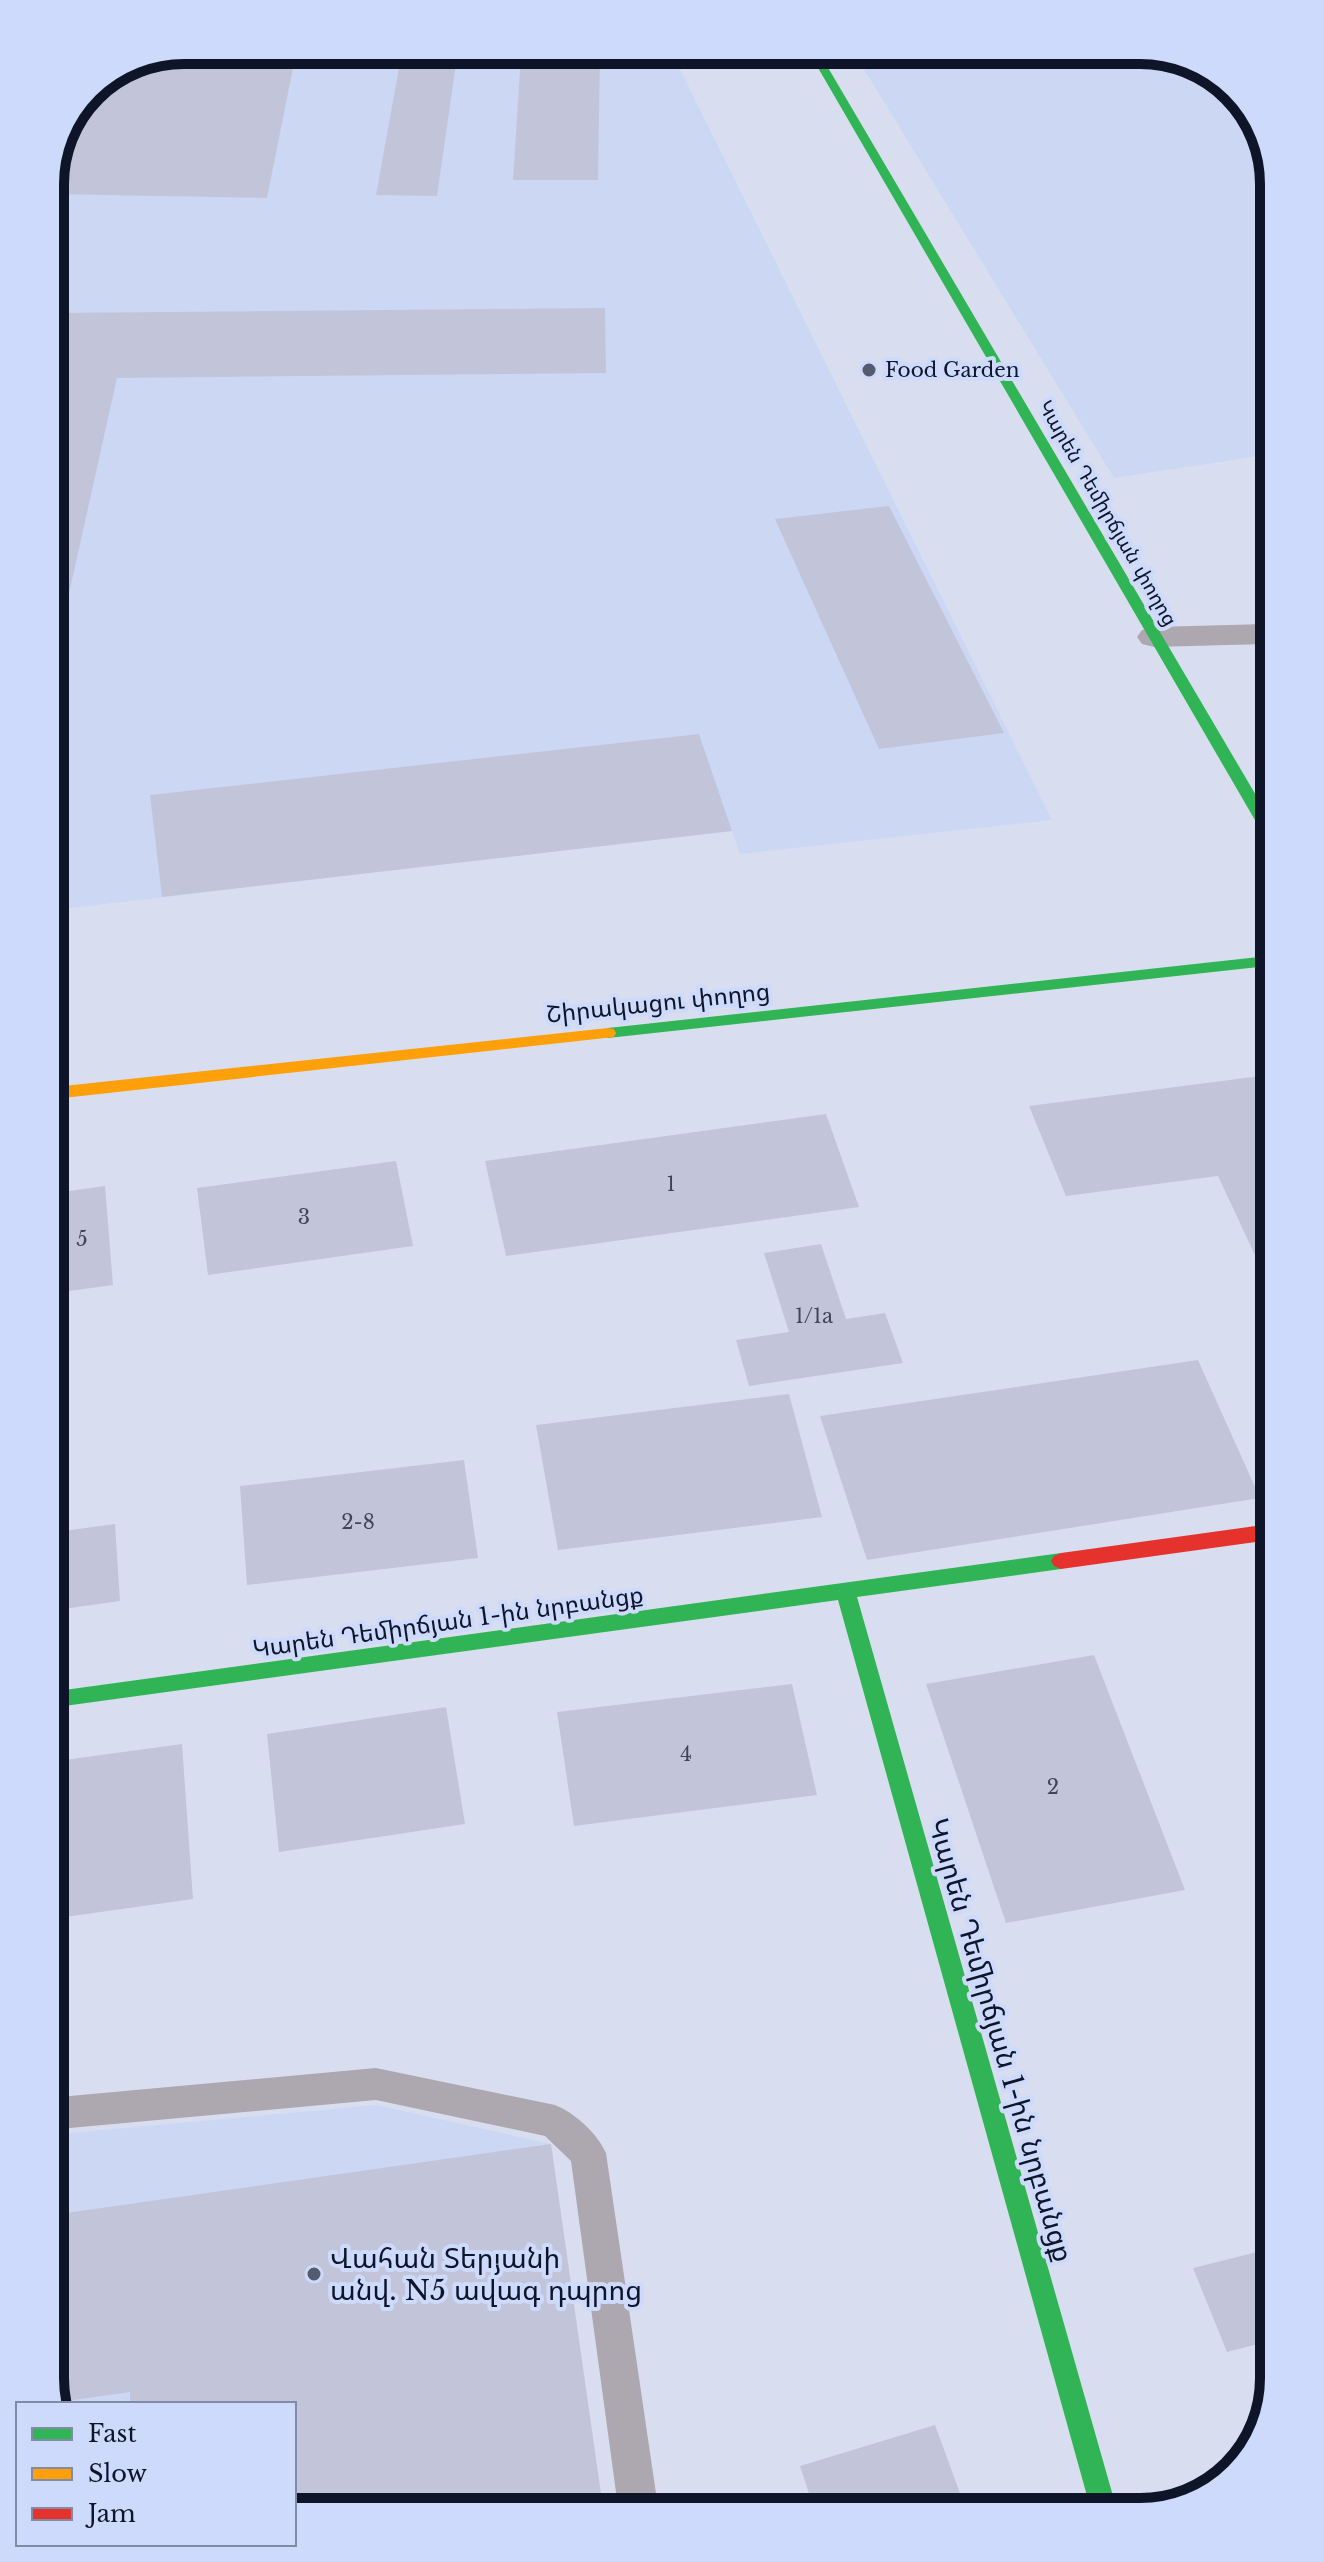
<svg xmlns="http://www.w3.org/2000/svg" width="1324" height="2562" font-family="'Libre Baskerville','Noto Sans Armenian',serif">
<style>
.built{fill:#ccd7f3}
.building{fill:#c2c5d9}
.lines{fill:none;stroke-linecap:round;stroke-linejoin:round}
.lane{fill:#ada8af;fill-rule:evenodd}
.street{fill:#ada8af;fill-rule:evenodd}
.fast{fill:#30b455;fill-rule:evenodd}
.slow{fill:#ff9f0a;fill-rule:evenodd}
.jam{fill:#e5322d;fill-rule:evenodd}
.poi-dot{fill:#555b6e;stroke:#cddafb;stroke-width:3}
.labels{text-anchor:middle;stroke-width:8;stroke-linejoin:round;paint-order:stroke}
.far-poi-label{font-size:20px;fill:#0e1528;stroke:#cddafb;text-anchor:start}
.far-street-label{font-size:20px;fill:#0e1528;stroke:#cddafb}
.number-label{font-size:20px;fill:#3f4558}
.street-label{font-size:24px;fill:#0e1528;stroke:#cddafb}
.near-street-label{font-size:28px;fill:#0e1528;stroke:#cddafb}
.near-poi-label{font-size:28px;fill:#0e1528;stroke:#cddafb;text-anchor:start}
.rim{fill:none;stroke:#0e1528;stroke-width:10}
</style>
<rect width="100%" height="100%" fill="#d8def0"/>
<g class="built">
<polygon points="1150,50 1221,77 1264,133 1265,455 1114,478 854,53"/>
<polygon points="673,55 1052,820 740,854 732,831 53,910 50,175 89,89 133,60"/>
<polygon points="376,2105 551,2144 603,2508 294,2511 294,2404 60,2404 59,2134"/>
</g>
<g class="building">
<polygon points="521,56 600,56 598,180 513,180"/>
<polygon points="401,57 457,57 437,196 376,195"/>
<polygon points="295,58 267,198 50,194 50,175 89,89 133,60"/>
<polygon points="605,308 606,373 117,378 52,670 51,313"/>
<polygon points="889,506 1004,733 879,749 775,519"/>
<polygon points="699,734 732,831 162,897 150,795"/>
<polygon points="1268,1075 1269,1285 1218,1176 1066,1196 1029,1106"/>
<polygon points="826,1114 859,1207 506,1256 485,1161"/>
<polygon points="396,1161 413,1246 208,1275 197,1188"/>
<polygon points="105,1186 113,1285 55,1293 55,1193"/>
<polygon points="821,1244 846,1319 885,1313 903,1363 749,1386 736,1340 789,1332 764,1253"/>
<polygon points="1198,1360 1260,1498 867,1560 820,1416"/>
<polygon points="789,1394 822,1517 558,1550 536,1425"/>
<polygon points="464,1460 478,1558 247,1585 240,1486"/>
<polygon points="115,1524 120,1601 56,1610 56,1532"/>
<polygon points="1094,1655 1185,1890 1006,1923 926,1684"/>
<polygon points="792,1684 817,1795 574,1826 557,1712"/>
<polygon points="446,1707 465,1824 279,1852 267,1734"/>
<polygon points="182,1744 193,1899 58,1918 57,1761"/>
<polygon points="551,2144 603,2508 294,2511 294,2404 130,2404 130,2392 60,2402 59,2214"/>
<polygon points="1273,2248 1274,2340 1227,2352 1193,2268"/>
<polygon points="935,2425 964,2504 813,2506 800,2466"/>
</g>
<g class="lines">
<path class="lane" d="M376,2068L555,2105C575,2113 597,2133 606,2153L658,2507H618L571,2161L545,2136L376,2100L59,2129V2097Z"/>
<polygon class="street" points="1266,624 1266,644 1154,647 1142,644 1137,637 1142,630 1154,627"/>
<g class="fast">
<polygon points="810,54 820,54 1267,814 1267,832 1259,827"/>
<polygon points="1268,956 1268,966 608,1038 600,1033 608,1028"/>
<polygon points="1061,1553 1068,1556 1071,1561 1068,1566 1061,1569 857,1597 1115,2503 1089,2503 838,1600 57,1707 57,1691"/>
</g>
<polygon class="slow" points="608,1028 614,1029 616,1033 614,1037 54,1099 54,1087"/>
<polygon class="jam" points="1270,1524 1270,1540 1061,1569 1054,1566 1051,1561 1054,1556 1061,1553"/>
</g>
<g class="poi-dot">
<circle cx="869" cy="370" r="8"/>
<circle cx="314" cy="2274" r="8"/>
</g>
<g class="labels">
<g class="far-poi-label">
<text x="885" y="377">Food Garden</text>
</g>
<g class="far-street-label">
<text transform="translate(1108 513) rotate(60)" y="7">Կարեն Դեմիրճյան փողոց</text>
</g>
<g class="number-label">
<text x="671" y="1191">1</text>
<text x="304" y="1224">3</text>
<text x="82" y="1246">5</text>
<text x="814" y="1323">1/1a</text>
<text x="358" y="1529">2-8</text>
<text x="686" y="1761">4</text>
<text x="1053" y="1794">2</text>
</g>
<g class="street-label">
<text transform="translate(658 1003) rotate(-6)" y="8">Շիրակացու փողոց</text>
<text transform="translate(448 1622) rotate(-8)" y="8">Կարեն Դեմիրճյան 1-ին նրբանցք</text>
</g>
<g class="near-street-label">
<text transform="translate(1001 2040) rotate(74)" y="10">Կարեն Դեմիրճյան 1-ին նրբանցք</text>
</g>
<g class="near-poi-label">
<text x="330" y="2268">Վահան Տերյանի<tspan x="330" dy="32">անվ. N5 ավագ դպրոց</tspan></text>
</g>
</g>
<path d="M0 0H1324V2562H0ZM184 64H1140A120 120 0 0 1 1260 184V2378A120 120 0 0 1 1140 2498H184A120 120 0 0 1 64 2378V184A120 120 0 0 1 184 64Z" fill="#cddafb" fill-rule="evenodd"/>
<path class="rim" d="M184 64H1140A120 120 0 0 1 1260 184V2378A120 120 0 0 1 1140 2498H184A120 120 0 0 1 64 2378V184A120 120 0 0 1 184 64Z"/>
<rect x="16" y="2402" width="280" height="144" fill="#cddafb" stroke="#818ba7" stroke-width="2"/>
<rect x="32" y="2428" width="40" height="12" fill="#30b455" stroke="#818ba7" stroke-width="2"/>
<text x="88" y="2442" font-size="24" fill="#0e1528">Fast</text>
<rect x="32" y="2468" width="40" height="12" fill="#ff9f0a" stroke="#818ba7" stroke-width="2"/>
<text x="88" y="2482" font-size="24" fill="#0e1528">Slow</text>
<rect x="32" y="2508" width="40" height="12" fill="#e5322d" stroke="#818ba7" stroke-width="2"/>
<text x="88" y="2522" font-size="24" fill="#0e1528">Jam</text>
</svg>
